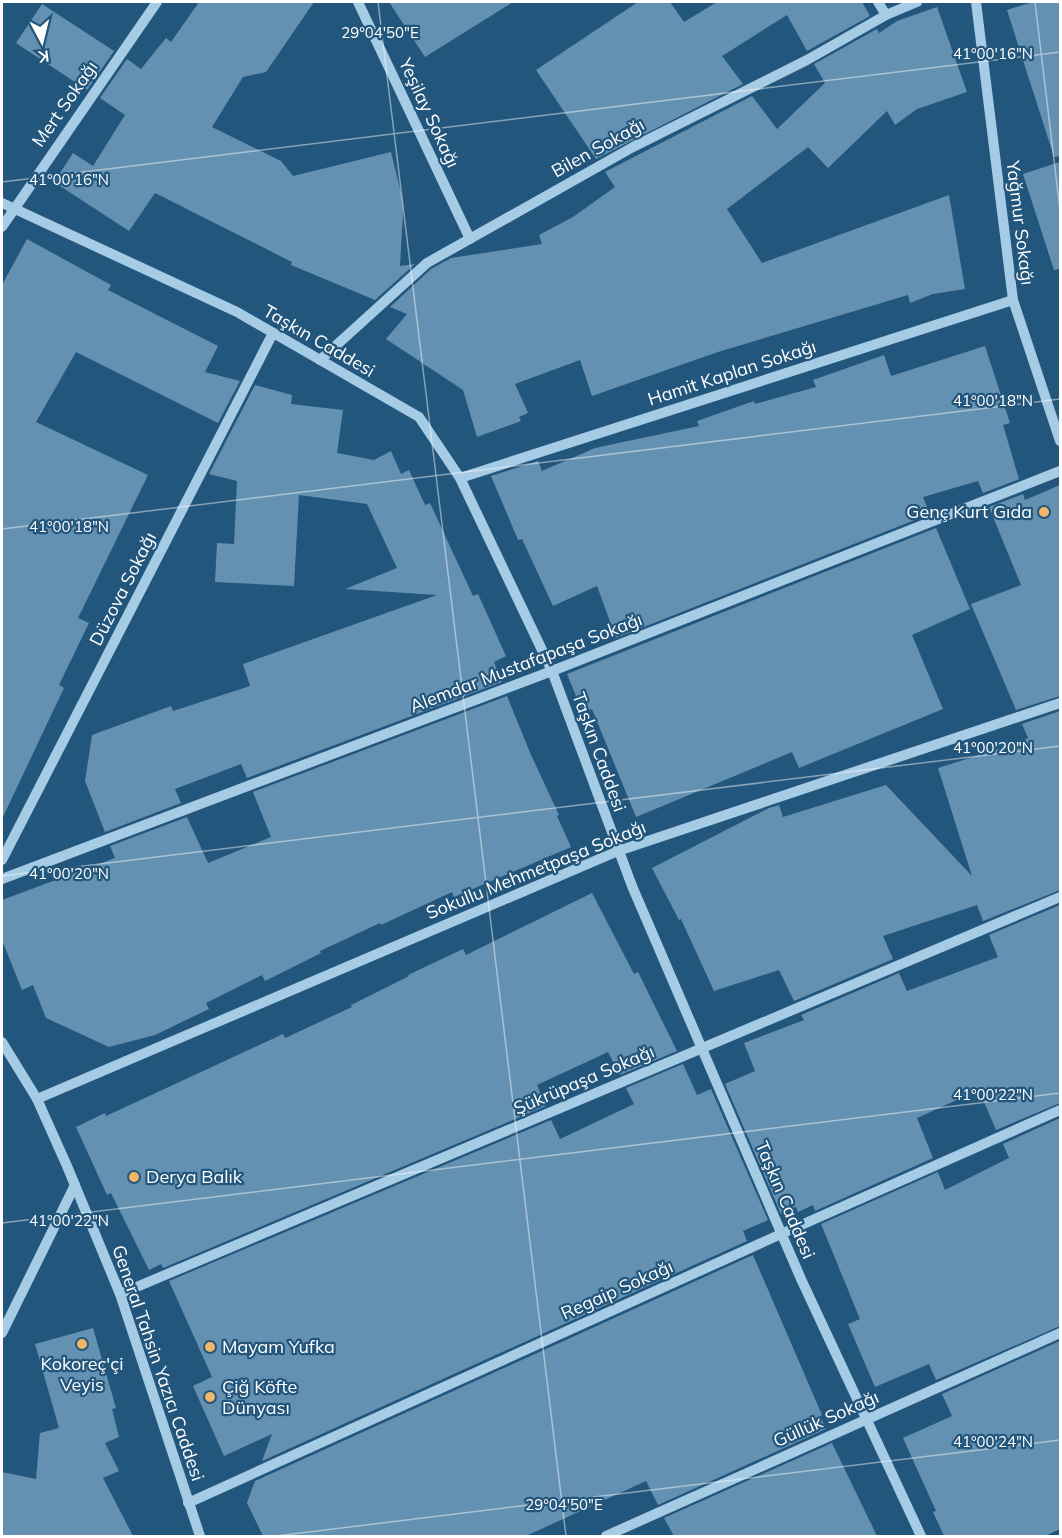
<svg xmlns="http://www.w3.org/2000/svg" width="1062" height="1538" font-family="Mulish,sans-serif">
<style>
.building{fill:#6491b1}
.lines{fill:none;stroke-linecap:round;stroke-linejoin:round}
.minor{stroke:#a6cbe5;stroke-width:10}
.ticks{fill:none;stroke:#fff;stroke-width:1.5;stroke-opacity:0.45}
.poi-dot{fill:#f1b769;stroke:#23567c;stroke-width:2}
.labels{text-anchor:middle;stroke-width:4.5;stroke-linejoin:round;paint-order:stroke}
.street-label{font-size:18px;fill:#fff;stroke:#23567c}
.poi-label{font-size:18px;fill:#fff;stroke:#23567c;text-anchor:start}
.ticks-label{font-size:15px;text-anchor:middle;fill:#fff;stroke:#23567c;stroke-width:4.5;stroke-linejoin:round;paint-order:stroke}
</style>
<rect width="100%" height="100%" fill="#23567c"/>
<g class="building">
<polygon points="199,2 314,2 266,72 243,77 212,127 281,161 293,176 391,152 402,197 403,212 400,266 415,264 375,300 291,265 292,262 155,193 129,231 54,182 73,153 93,166 125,115 100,98 127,59 141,69 166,38 171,42"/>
<polygon points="389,2 513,2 425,57"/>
<polygon points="638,2 670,2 684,22 717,2 862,2 870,16 807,51 787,15 722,56 743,84 596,159 536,70"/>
<polygon points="1033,2 1060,2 1060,156 1054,157 1007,10"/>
<polygon points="42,4 114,51 87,90 16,43"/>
<polygon points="937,7 967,92 917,109 895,125 887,111 828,168 808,147 727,209 762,263 949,195 965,289 933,294 910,303 908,295 718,352 592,396 580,360 515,384 528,413 519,417 521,421 477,437 463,390 386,339 407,314 390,307 431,269 451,258 542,244 539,235 573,217 615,187 605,172 752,96 777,129 825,83 814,64 877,29 879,33 897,21"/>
<polygon points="1060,162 1060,269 1054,270 1023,174"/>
<polygon points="27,239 111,285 108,290 218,346 205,372 240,381 218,423 76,352 36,422 148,475 78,618 89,623 59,685 64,688 2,819 2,285"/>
<polygon points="985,346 1010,423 1003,425 1019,479 983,493 978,481 923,497 930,514 616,638 597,586 553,606 522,539 518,540 491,476 538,461 542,471 595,448 699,426 697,421 754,401 755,404 816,387 813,380 884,355 891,376"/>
<polygon points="255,385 292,395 291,404 343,410 337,453 374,460 391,451 401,474 409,470 425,505 430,503 473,596 478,594 506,656 494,662 502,682 247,778 241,764 175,789 181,803 105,832 85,781 92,735 171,706 173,711 250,686 243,664 437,595 345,589 397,568 367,504 299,495 294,586 215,582 217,543 234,544 237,481 209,474"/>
<polygon points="1060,485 1060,696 1016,710 971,604 1021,585 989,507 1023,494 1025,500"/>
<polygon points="936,528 970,609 912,635 943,709 799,768 792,752 636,817 592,709 583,713 567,674"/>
<polygon points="507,696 531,755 559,815 557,816 571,847 454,897 452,892 381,925 380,923 320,951 321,953 265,981 262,975 206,1003 209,1009 155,1035 109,1047 46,1018 33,985 22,990 2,940 2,900 115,858 110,846 187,817 208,863 271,837 253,792"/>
<polygon points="1060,711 1060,890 983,921 977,905 883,936 893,959 794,1001 779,970 714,991 681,919 679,920 652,868 769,808 779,805 783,817 886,785 972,876 938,768 1021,742 1028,738 1022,724"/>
<polygon points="592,893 634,974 638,972 677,1051 620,1075 608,1052 537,1085 546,1106 163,1268 161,1264 149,1270 111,1193 107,1195 76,1127 105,1113 106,1116 283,1034 285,1038 352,1007 351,1005 409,976 408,975 463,949 466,955"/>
<polygon points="1060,905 1060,1103 996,1130 979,1090 917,1118 933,1158 815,1211 813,1205 798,1212 796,1207 781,1214 725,1084 755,1071 744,1043 804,1020 801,1015 899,973 907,991 998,957 989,935"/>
<polygon points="683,1064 697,1095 711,1089 768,1220 743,1231 747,1241 262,1461 272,1434 224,1456 193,1386 212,1377 169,1281 551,1120 560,1139 634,1104 626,1088"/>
<polygon points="1060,1118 1060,1326 936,1380 929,1364 875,1387 848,1324 860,1319 821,1224 938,1172 945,1190 1009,1158 1003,1144"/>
<polygon points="753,1255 822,1415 820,1416 826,1429 658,1505 646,1481 526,1536 263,1536 247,1503 255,1481"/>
<polygon points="93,1328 116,1408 112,1409 119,1437 105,1443 119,1471 103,1478 133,1536 2,1536 2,1472 36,1479 40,1433 59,1428 35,1344"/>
<polygon points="1060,1341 1060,1529 1045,1536 944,1536 933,1512 936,1511 903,1438 952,1416 942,1394"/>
<polygon points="832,1443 877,1536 674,1536 664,1518"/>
</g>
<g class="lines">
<g class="minor">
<polyline points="358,2 470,239"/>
<polyline points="878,2 886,15"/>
<polyline points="976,2 1013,300 1060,441"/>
<polyline points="2,203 237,312 419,417 460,478 552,671 632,886 801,1279 921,1536"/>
<polyline points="2,227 157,2"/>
<polyline points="320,360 427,263 633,147 807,60 886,15 917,2"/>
<polyline points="460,478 1013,300"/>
<polyline points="2,860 273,333"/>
<polyline points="2,879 552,671 1060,471"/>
<polyline points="2,1042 37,1099 67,1166 120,1294 200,1536"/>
<polyline points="37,1099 618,851 1060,703"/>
<polyline points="120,1294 1060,897"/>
<polyline points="2,1333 75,1185"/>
<polyline points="188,1503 781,1234 1060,1110"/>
<polyline points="606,1536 1060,1333"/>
</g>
</g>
<path class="ticks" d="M378,2L566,1536M1035,2L1060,210M2,182L1060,52M2,529L1060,399M2,876L1060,746M2,1223L1060,1093M276,1536L1060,1440"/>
<g class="poi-dot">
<circle cx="1044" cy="512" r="6"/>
<circle cx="134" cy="1177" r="6"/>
<circle cx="82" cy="1344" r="6"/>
<circle cx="210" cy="1347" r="6"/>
<circle cx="210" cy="1397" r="6"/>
</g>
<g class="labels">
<g class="street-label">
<text transform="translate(65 104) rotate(-55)" y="6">Mert Sokağı</text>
<text transform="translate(429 113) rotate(65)" y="6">Yeşilay Sokağı</text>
<text transform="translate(598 148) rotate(-29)" y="6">Bilen Sokağı</text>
<text transform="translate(1020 223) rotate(83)" y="6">Yağmur Sokağı</text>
<text transform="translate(319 341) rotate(30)" y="6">Taşkın Caddesi</text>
<text transform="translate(732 373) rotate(-18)" y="6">Hamit Kaplan Sokağı</text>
<text transform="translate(123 589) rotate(-63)" y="6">Düzova Sokağı</text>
<text transform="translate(526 663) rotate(-21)" y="6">Alemdar Mustafapaşa Sokağı</text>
<text transform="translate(599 752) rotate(70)" y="6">Taşkın Caddesi</text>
<text transform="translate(536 870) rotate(-22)" y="6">Sokullu Mehmetpaşa Sokağı</text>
<text transform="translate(584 1080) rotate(-23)" y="6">Şükrüpaşa Sokağı</text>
<text transform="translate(785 1200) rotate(67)" y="6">Taşkın Caddesi</text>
<text transform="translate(617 1290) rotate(-24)" y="6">Regaip Sokağı</text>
<text transform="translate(158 1363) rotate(71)" y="6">General Tahsin Yazıcı Caddesi</text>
<text transform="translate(826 1419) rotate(-24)" y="6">Güllük Sokağı</text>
</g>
<g class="poi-label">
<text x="1032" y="518" text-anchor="end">Genç Kurt Gıda</text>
<text x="146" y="1183">Derya Balık</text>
<text x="222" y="1353">Mayam Yufka</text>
<text x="82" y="1370" text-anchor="middle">Kokoreç'çi<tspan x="82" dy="21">Veyis</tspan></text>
<text x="222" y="1393">Çiğ Köfte<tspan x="222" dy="21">Dünyası</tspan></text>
</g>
</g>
<g class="ticks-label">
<text x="380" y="38">29°04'50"E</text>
<text x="993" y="59">41°00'16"N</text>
<text x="69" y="185">41°00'16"N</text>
<text x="993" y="406">41°00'18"N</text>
<text x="69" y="532">41°00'18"N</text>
<text x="993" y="753">41°00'20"N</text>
<text x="69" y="879">41°00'20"N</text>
<text x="993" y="1100">41°00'22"N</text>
<text x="69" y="1226">41°00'22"N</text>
<text x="993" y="1447">41°00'24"N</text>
<text x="564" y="1510">29°04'50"E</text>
</g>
<rect width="1062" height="1538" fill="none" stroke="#ffffff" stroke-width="6"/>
<g transform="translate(42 42) rotate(173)" stroke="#23567c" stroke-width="4.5" paint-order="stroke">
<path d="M0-4.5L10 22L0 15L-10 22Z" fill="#ffffff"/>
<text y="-9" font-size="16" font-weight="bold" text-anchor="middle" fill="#ffffff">K</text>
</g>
</svg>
